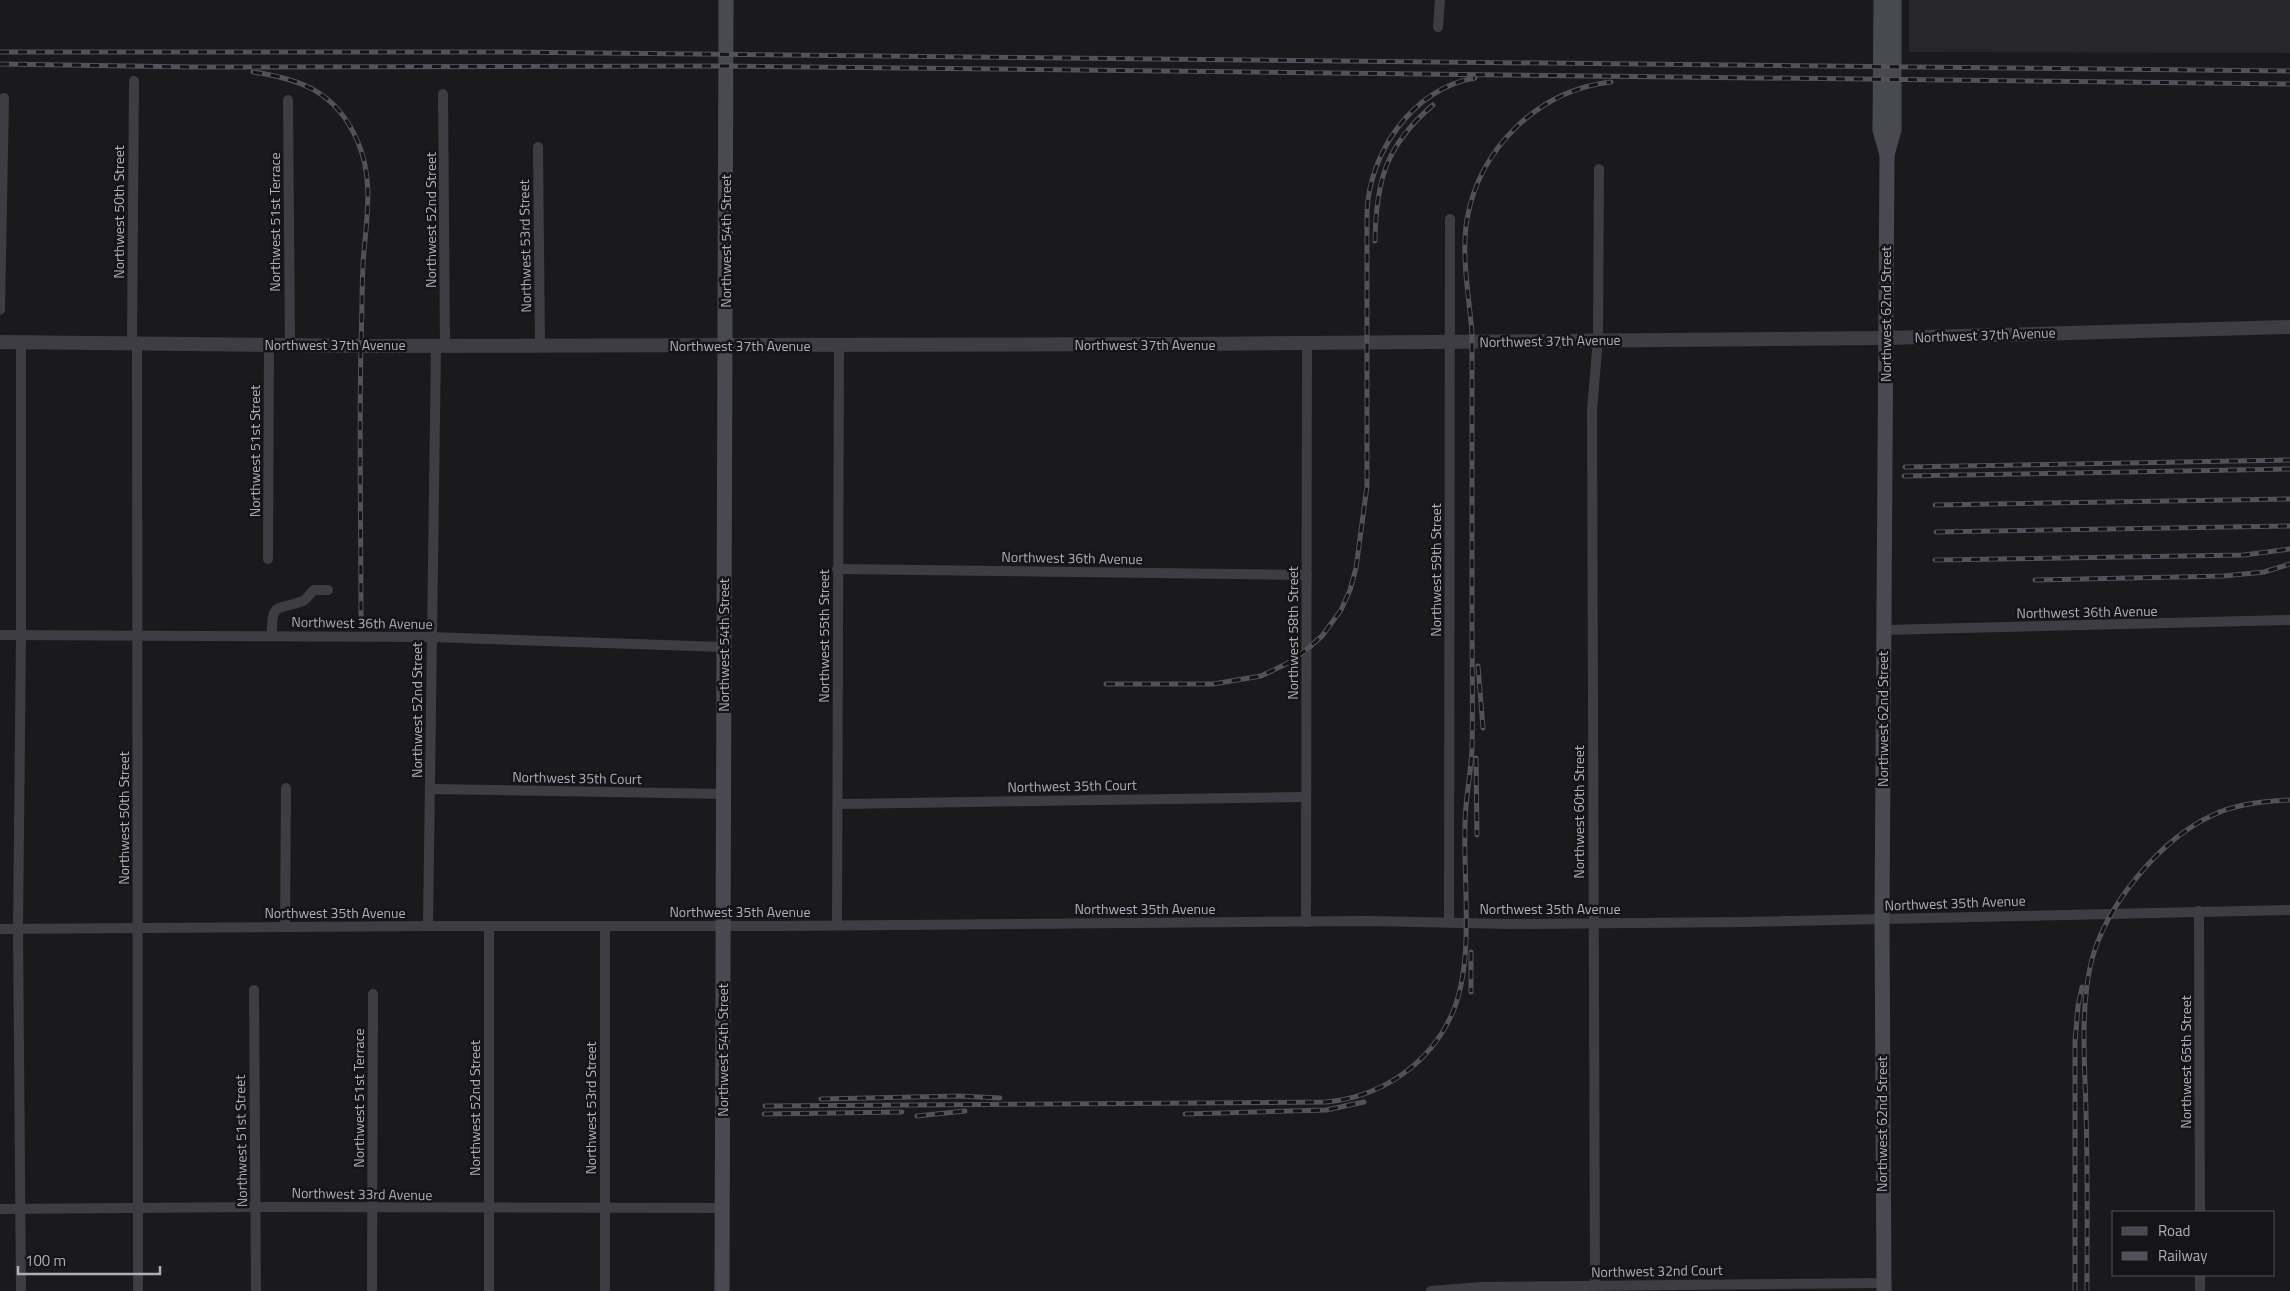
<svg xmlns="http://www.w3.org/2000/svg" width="2290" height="1291" font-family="'Titillium Web',sans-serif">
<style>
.built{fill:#272629}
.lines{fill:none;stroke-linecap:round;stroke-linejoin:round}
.minor{stroke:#3d3d43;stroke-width:10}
.tertiary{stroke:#3d3d43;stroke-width:14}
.secondary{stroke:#494a51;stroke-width:15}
.rail-casing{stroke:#52535a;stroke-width:5}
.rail{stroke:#151517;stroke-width:3;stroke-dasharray:9;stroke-linecap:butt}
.labels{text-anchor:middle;stroke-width:5;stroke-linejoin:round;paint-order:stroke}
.street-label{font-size:14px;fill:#adafbb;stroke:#151517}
</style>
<rect width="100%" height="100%" fill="#1a1a1c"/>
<polygon class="built" points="1909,0 2290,0 2290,53 1909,52"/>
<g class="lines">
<g class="minor">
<polyline points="1438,27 1440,0"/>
<polyline points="443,94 445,345"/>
<polyline points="288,100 290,345"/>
<polyline points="538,147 540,345"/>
<polyline points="0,310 4,98"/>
<polyline points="21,342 21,635 18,929 21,1291"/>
<polyline points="132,344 134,81"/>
<polyline points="137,344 138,1291"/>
<polyline points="268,559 269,344"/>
<polyline points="837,569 1307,575"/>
<polyline points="1884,630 2290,620"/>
<polyline points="0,635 431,637 724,647"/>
<path d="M272,636C271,600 278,611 303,601C308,598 310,593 314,590H328"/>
<polyline points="430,789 723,794"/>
<polyline points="839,804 1306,797"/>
<polyline points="2199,911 2200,1212"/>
<polyline points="1449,921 1450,219"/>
<polyline points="1306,922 1307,344"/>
<polyline points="837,925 839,346"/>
<polyline points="285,926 286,788"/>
<polyline points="428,926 436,345"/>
<polyline points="489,926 489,1291"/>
<polyline points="0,929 428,926 782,926 1368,921 1511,924 1745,922 2290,910"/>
<polyline points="254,990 256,1291"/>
<polyline points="0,1209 256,1207 723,1208"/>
<polyline points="1595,1285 1592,410 1598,339 1599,169"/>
<polyline points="372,1291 373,994"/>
<polyline points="605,1291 605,926"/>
<polyline points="1431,1291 1482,1287 1883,1283"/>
<polyline points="2200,1291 2200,1275"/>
</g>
<polyline class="tertiary" points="0,342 361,346 1197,344 1886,338 2290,327"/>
<g class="secondary">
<polyline points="1881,0 1880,130 1887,155"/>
<polyline points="722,1291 726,0"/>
<polyline points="1884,1291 1882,918 1887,155 1894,130 1894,0"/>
</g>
<defs>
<g id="rail">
<polyline points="0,52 503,52 2290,71"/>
<polyline points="0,64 193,67 726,66 2290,84"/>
<path d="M253,72C301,79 336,92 357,140C375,180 366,221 363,263C362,289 362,316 361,342C359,436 361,529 361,622"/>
<path d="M1375,241C1376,180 1386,145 1433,105"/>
<polyline points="1905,467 2290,460"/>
<polyline points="1904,476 2290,469"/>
<polyline points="1935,505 2290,499"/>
<polyline points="1936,532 2290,526"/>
<polyline points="1935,560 2244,555 2290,549"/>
<polyline points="2035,580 2224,576 2264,572 2290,564"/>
<polyline points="1478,666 1483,728"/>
<path d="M1106,684H1213L1261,676L1288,663L1306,650L1322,636L1341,610L1350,590L1356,568L1367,486V212C1369,153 1413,88 1475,78"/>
<polyline points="1476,758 1477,835"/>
<polyline points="1471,952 1471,992"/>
<polyline points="821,1099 959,1096 1000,1098"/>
<path d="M765,1106L1326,1102C1381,1097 1429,1065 1452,1014C1475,962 1463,882 1465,825C1465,799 1471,774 1472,749C1473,705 1472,661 1472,617C1472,522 1472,427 1472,333C1469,296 1461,256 1467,219C1480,147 1539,90 1611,82"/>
<polyline points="764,1114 902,1112"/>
<polyline points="1185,1114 1326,1110 1364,1102"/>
<polyline points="917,1116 965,1111"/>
<polyline points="2075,1291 2075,1042 2078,1006 2082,987"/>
<path d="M2087,1291C2087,1232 2088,1173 2086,1113C2085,1064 2080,1011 2091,963C2105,906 2160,839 2213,815C2236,804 2264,801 2290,800"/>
</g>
</defs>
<use href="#rail" class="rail-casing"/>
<use href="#rail" class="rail"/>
</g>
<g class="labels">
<g class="street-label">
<text transform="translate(119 212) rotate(-90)" y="5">Northwest 50th Street</text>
<text transform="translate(431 220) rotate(-90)" y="5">Northwest 52nd Street</text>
<text transform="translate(275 222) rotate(-90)" y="5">Northwest 51st Terrace</text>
<text transform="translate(726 241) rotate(-90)" y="5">Northwest 54th Street</text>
<text transform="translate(525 246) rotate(-91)" y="5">Northwest 53rd Street</text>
<text transform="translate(1886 314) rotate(-90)" y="5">Northwest 62nd Street</text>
<text transform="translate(1985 335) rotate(-2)" y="5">Northwest 37th Avenue</text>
<text transform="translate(1550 341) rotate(-1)" y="5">Northwest 37th Avenue</text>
<text x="335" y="350">Northwest 37th Avenue</text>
<text x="1145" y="350">Northwest 37th Avenue</text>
<text x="740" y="351">Northwest 37th Avenue</text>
<text transform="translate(255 451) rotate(-90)" y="5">Northwest 51st Street</text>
<text transform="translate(1072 558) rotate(1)" y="5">Northwest 36th Avenue</text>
<text transform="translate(1436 570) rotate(-90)" y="5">Northwest 59th Street</text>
<text transform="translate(2087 612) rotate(-1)" y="5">Northwest 36th Avenue</text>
<text transform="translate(362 623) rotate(1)" y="5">Northwest 36th Avenue</text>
<text transform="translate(1293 633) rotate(-90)" y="5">Northwest 58th Street</text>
<text transform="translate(824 636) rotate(-90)" y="5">Northwest 55th Street</text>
<text transform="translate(724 645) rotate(-90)" y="5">Northwest 54th Street</text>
<text transform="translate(417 710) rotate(-90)" y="5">Northwest 52nd Street</text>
<text transform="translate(1883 719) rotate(-90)" y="5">Northwest 62nd Street</text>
<text transform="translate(577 778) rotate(1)" y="5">Northwest 35th Court</text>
<text transform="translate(1072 786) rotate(-1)" y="5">Northwest 35th Court</text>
<text transform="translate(1579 812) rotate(-90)" y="5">Northwest 60th Street</text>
<text transform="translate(124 818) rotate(-90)" y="5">Northwest 50th Street</text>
<text transform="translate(1955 903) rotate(-2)" y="5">Northwest 35th Avenue</text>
<text x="1145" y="914">Northwest 35th Avenue</text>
<text x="1550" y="914">Northwest 35th Avenue</text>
<text x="740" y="917">Northwest 35th Avenue</text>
<text x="335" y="918">Northwest 35th Avenue</text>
<text transform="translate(723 1050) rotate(-90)" y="5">Northwest 54th Street</text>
<text transform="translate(2186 1062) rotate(-90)" y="5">Northwest 65th Street</text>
<text transform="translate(359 1098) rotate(-90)" y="5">Northwest 51st Terrace</text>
<text transform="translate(475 1108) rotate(-90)" y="5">Northwest 52nd Street</text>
<text transform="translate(591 1108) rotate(-90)" y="5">Northwest 53rd Street</text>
<text transform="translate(1882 1124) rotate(-90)" y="5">Northwest 62nd Street</text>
<text transform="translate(241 1141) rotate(-91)" y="5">Northwest 51st Street</text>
<text transform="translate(362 1194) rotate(1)" y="5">Northwest 33rd Avenue</text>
<text transform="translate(1657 1271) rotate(-1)" y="5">Northwest 32nd Court</text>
</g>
</g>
<rect x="2112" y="1211" width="162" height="65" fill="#151517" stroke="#525359"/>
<rect x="2122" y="1227" width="25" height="8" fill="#494a51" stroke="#525359"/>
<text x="2158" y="1236" font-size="15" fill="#adafbb">Road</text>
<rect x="2122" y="1252" width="25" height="8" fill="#52535a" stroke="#525359"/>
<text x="2158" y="1261" font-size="15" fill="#adafbb">Railway</text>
<path d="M18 1266v8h142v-8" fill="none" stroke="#adafbb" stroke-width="2.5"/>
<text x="25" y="1266" font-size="15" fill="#adafbb" stroke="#151517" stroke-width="4" paint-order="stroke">100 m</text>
</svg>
